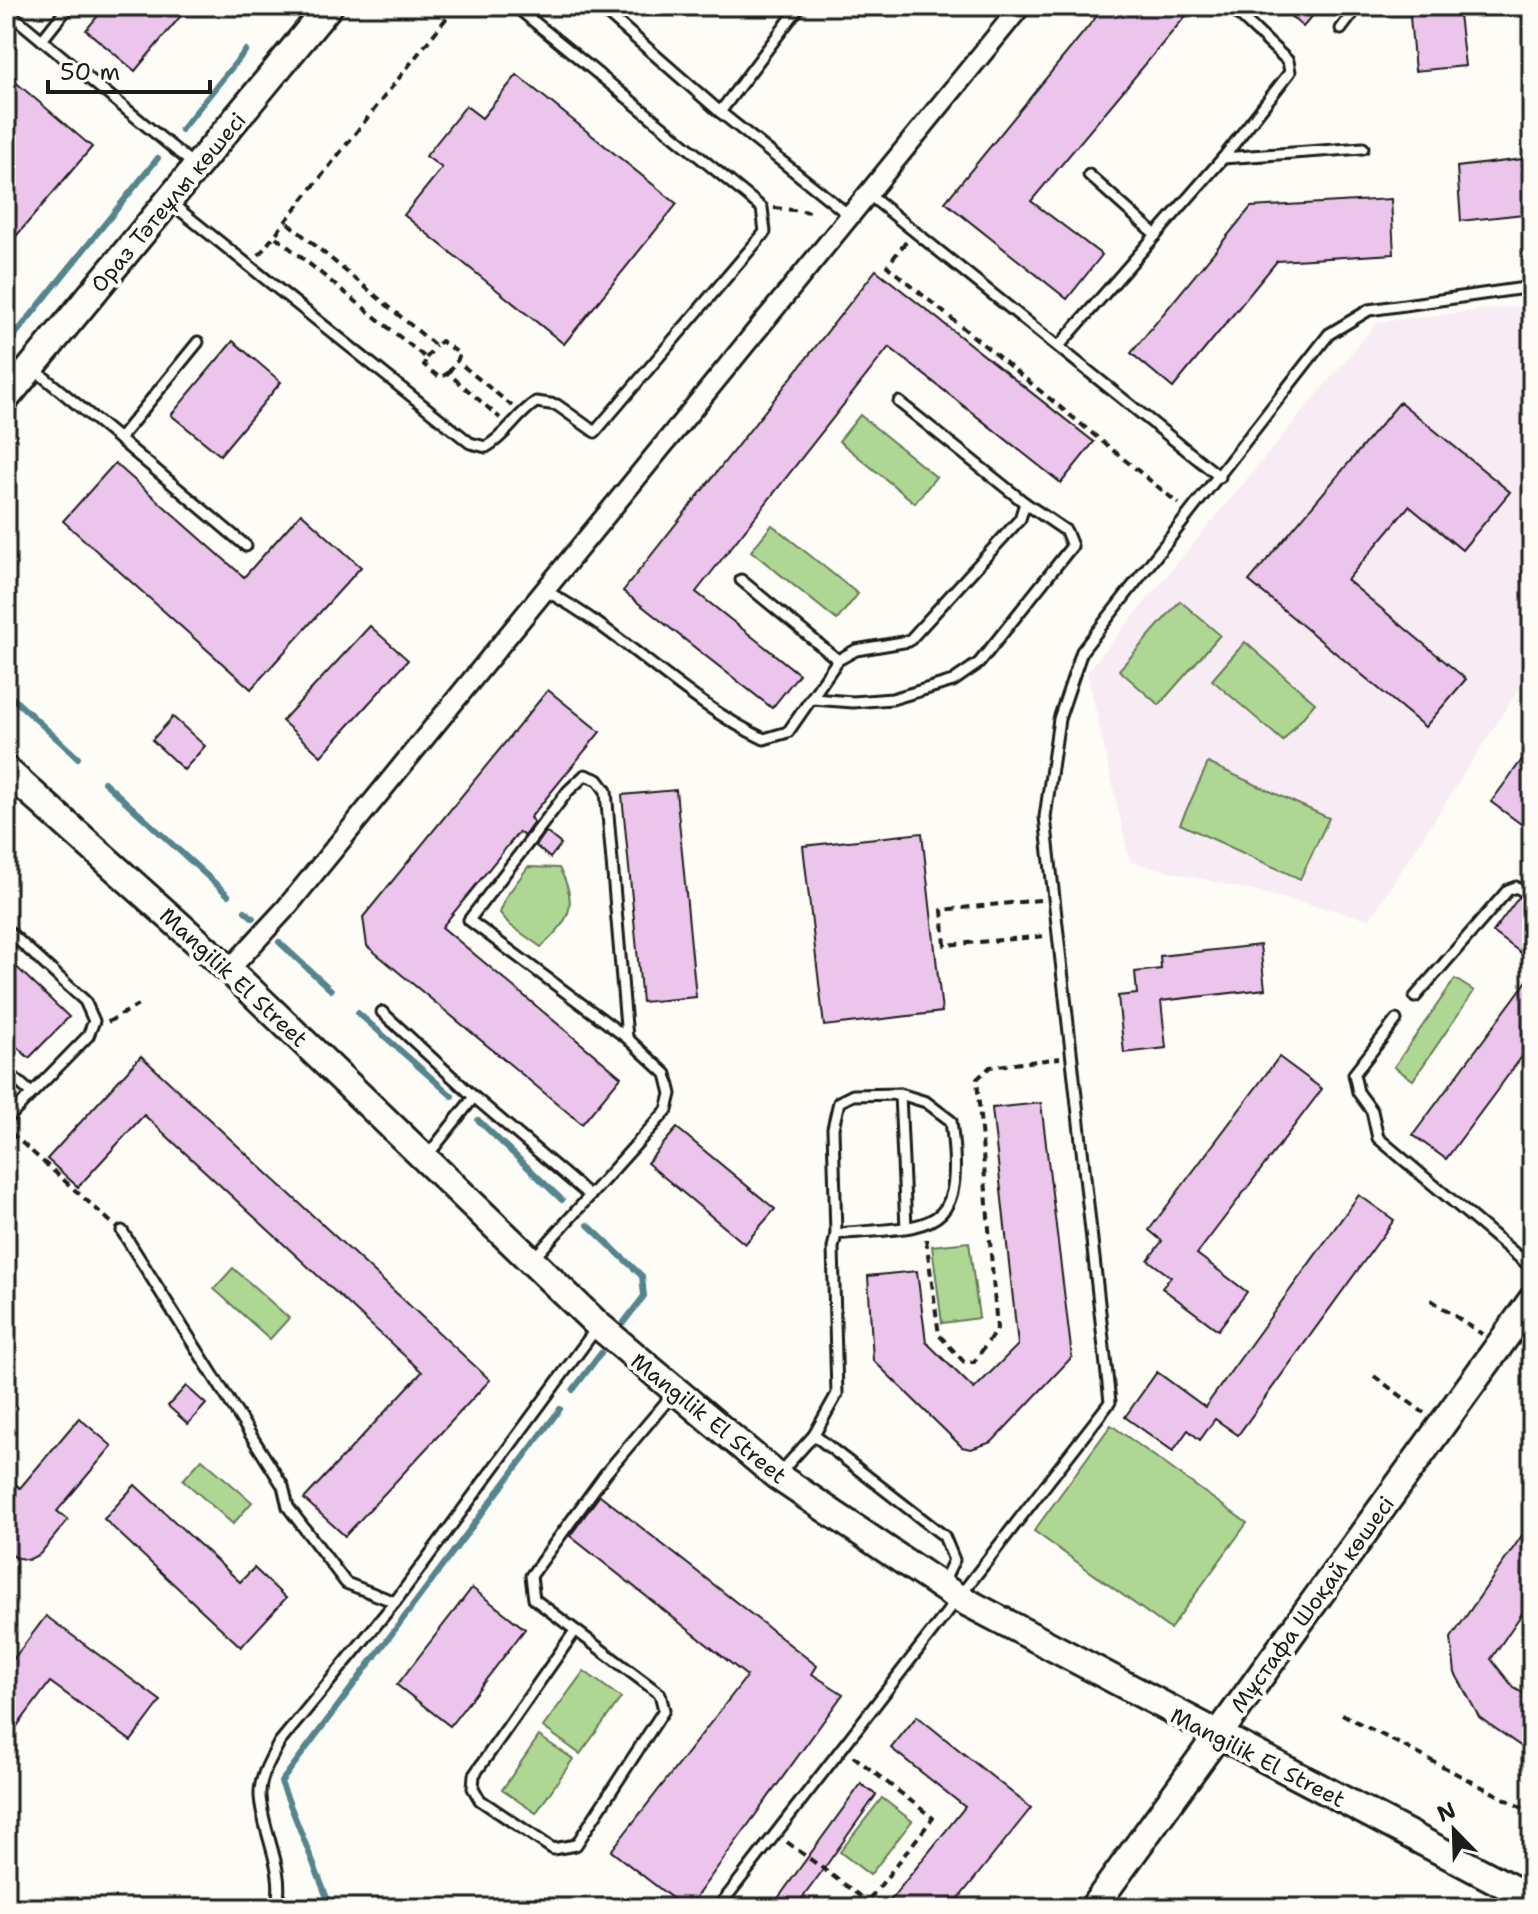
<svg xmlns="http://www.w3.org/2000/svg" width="1538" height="1914" font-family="'Shantell Sans',sans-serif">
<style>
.built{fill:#f8ecf4}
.green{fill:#afd794;stroke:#667a58;stroke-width:2}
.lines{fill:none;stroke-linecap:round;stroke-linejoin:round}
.stream{stroke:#55858c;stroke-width:6}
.building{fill:#ecc5ed;stroke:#1c1c1c;stroke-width:2}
.lane-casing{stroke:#1c1c1c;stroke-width:15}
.street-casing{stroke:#1c1c1c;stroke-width:24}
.secondary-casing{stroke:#1c1c1c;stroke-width:32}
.path{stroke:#1c1c1c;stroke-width:4;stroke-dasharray:8 6;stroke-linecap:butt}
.lane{stroke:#fdfcf7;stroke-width:9}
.street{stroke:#fdfcf7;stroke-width:18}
.secondary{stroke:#fdfcf7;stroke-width:26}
.labels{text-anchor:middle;stroke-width:8;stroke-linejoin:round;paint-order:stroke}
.street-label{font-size:22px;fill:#1c1c1c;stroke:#fdfcf7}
</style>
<rect width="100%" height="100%" fill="#fdfcf7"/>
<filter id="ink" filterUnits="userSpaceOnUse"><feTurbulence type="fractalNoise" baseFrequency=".0125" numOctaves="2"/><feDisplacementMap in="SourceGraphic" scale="16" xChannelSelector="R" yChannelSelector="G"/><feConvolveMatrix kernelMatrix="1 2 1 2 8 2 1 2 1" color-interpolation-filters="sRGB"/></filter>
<g filter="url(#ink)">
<polygon class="built" points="1532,304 1532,669 1370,919 1130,862 1087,672 1377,322"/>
<g class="green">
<polygon points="860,415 936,477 915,503 839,441"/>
<polygon points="772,525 858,594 837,620 751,551"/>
<polygon points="1180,601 1220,635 1159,705 1119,670"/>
<polygon points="1245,642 1315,703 1283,741 1212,680"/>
<polygon points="1208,763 1329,818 1300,879 1180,824"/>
<path d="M528,867L559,868C580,905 569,921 541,947L510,925L500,913L506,897Z"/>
<polygon points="1455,979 1474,991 1413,1080 1394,1067"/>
<polygon points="969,1242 979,1318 942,1323 932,1246"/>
<polygon points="233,1268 289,1318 270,1339 214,1289"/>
<polygon points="1111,1425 1247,1523 1170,1629 1034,1531"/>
<polygon points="202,1459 252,1502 233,1524 183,1480"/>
<polygon points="584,1671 621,1698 580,1754 543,1727"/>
<polygon points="539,1736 573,1759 536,1813 502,1790"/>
<polygon points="882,1798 912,1821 870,1875 840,1852"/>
</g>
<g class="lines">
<g class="stream">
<polyline points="281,8 282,6"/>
<polyline points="181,130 246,50"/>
<polyline points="6,346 158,158"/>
<polyline points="6,692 78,758"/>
<polyline points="104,782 228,895"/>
<polyline points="245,911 253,918"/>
<polyline points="279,942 331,990"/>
<polyline points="358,1013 452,1096"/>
<polyline points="478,1120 562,1200"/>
<polyline points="588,1225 642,1276 644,1296 624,1322"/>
<polyline points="573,1390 601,1353"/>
<polyline points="331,1908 281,1782 560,1409"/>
</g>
</g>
<g class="building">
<polygon points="106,6 189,6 135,71 86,30"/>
<polygon points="1105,6 1194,6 1031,201 1102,255 1067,299 945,202"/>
<polygon points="1279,6 1321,6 1303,27"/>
<polygon points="1409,6 1458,6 1465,66 1415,71"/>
<polygon points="6,74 92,147 6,248"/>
<polygon points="517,75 677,204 564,344 404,215 442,168 426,156 466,106 482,118"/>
<polygon points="1532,158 1532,213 1461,221 1457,167"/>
<polygon points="1391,199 1394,254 1277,261 1173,388 1131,353 1251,207"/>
<polygon points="876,270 1094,442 1061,483 889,347 696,592 799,674 772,708 623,591"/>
<polygon points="233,341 281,382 220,455 171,415"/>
<polygon points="1400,402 1510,492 1462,550 1409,506 1347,580 1466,679 1425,727 1249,581"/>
<polygon points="115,463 244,577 301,513 361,567 251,689 63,521"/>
<polygon points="370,626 408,660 321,756 282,721"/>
<polygon points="548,690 600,732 530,818 534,822 524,836 519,832 442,927 621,1077 582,1124 367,946 363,917"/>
<polygon points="173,717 205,746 184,770 152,740"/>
<polygon points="1532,746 1532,832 1491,802"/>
<polygon points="676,790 696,997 642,1002 622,795"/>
<polygon points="546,832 561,844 550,858 536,846"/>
<polygon points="922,833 942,1012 824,1026 803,846"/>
<polygon points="1519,897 1532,903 1532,961 1493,932"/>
<polygon points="1260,945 1265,989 1161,1001 1166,1048 1124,1053 1118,996 1137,994 1135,972 1161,969 1160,956"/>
<polygon points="6,957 69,1017 29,1058 6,1037"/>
<polygon points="1532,974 1532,1043 1446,1159 1413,1135"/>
<polygon points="141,1056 490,1380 345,1536 304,1499 422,1372 144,1115 78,1187 47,1159"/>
<polygon points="1279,1057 1322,1089 1197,1254 1247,1292 1218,1330 1162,1288 1171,1277 1148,1260 1162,1241 1149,1230"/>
<polygon points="1041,1103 1072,1357 992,1442 971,1449 962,1447 873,1360 868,1276 917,1271 926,1342 974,1389 1018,1345 992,1108"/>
<polygon points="677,1128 775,1209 745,1244 647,1163"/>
<polygon points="1359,1195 1394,1220 1238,1435 1215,1419 1200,1440 1188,1430 1173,1451 1125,1417 1157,1372 1205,1407"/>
<polygon points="186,1386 206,1404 188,1424 168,1406"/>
<polygon points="79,1418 112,1446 57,1511 68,1520 40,1554 28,1560 15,1557 6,1550 6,1476 20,1488"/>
<polygon points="135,1485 240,1582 254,1568 286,1598 241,1647 104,1519"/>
<polygon points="600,1495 817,1666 812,1674 843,1694 688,1908 666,1908 673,1899 611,1851 747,1676 570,1536"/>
<polygon points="1532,1521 1532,1599 1491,1659 1514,1688 1532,1698 1532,1754 1479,1717 1455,1673 1451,1638"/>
<polygon points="472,1588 525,1629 450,1726 397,1685"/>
<polygon points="46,1616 161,1701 131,1741 50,1682 6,1741 6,1669"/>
<polygon points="917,1716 1031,1808 951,1908 884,1908 965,1807 891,1748"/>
<polygon points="861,1784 876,1795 823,1870 795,1908 771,1908"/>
</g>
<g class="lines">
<defs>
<g id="lane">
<polyline points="599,6 720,112 800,6"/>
<polyline points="6,10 42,40 69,6"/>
<polyline points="1341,29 1358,6"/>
<polyline points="42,40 194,165"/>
<polyline points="720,112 850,216"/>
<polyline points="1223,158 1363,148"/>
<polyline points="1089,175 1156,235"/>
<polyline points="868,194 1220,477"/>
<path d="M171,203L470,443L486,447C507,435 516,415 536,402L557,405L595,432L765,232L762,208L515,6"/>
<polyline points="1059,346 1223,158 1290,72 1288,61 1230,6"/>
<polyline points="34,369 119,439 198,342"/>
<polyline points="119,439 246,546"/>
<polyline points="741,580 838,660"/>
<path d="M546,591C624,633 683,700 764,739L788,732L838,660L856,650L909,641L1020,519L1025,503L899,402"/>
<polyline points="813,699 853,702 892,699 953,681 979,663 1072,546 1066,531 1025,503"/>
<polyline points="6,929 85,1001 94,1021 88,1036 6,1120"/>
<polyline points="1415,997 1508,890 1516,887 1532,896"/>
<polyline points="382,1012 474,1097 428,1155"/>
<polyline points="1396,1020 1354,1074 1358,1092 1372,1111 1378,1138 1532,1268"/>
<polyline points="6,1071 30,1092"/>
<polyline points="474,1097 590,1196"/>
<polyline points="122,1231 283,1486 288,1507 346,1583 395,1602"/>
<polyline points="836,1234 833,1128 839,1102 853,1095 900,1094"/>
<polyline points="534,1258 667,1110 671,1094 666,1074 627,1038 469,920 568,791 585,775 598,780 606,791 627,1038"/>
<polyline points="814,1435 944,1536 954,1560 943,1583"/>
<path d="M779,1474L814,1435L837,1394L833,1248L836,1234C934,1225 966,1237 951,1121L926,1102L900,1094L906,1228"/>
<polyline points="575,1631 474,1775 473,1788 480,1800 553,1849 576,1845 664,1710 660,1694 534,1599 531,1576 606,1473 673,1394"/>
<path d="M276,1908C287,1872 262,1832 260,1796C259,1777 271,1759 279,1743L395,1602L598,1326"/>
<polyline points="718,1908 1110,1402 1045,817 1059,719 1082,651 1329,334 1369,310 1532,287"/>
</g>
<polyline id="street" points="229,970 286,908 1021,6"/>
<g id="secondary">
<polyline points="6,398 329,6"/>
<polyline points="6,770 229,970 598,1325 777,1476 957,1597 1532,1899"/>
<polyline points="1093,1908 1532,1300"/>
</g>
</defs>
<use href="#lane" class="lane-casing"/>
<use href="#street" class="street-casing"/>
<use href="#secondary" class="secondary-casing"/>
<g class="path">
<polyline points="774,208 811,212"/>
<polyline points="288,223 436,346 441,341 460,354 457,361 512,406"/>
<polyline points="276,237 426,358 424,365 440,378 448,373 500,418"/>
<polyline points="906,242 887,266 1179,504"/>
<polyline points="259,255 456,6"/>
<polyline points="426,358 436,346"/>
<polyline points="448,373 457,361"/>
<polyline points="1040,900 942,910 945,945 1045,936"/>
<polyline points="108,1022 138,1005"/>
<polyline points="11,1133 112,1223"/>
<polyline points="926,1239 939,1335 964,1362 974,1362 997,1329 977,1079 990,1067 1060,1058"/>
<polyline points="1431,1300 1482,1334"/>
<polyline points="1374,1376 1424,1413"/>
<polyline points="1342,1714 1532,1813"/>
<polyline points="853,1756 933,1818 863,1908"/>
<polyline points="787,1842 868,1902"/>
</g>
<use href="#lane" class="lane"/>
<use href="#street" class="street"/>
<use href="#secondary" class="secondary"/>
</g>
</g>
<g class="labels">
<g class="street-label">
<text transform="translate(168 202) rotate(-50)" y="8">Ораз Тәтеұлы көшесі</text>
<text transform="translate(234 977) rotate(43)" y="8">Mangilik El Street</text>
<text transform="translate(709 1418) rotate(39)" y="8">Mangilik El Street</text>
<text transform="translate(1312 1604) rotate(-54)" y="8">Мұстафа Шоқай көшесі</text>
<text transform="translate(1258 1757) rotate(27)" y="8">Mangilik El Street</text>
</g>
</g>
<rect width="1538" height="1914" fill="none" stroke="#fdfcf7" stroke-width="32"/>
<rect x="16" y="16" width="1506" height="1882" fill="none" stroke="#1c1c1c" stroke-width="3" filter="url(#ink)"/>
<g transform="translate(1454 1830) rotate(337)" stroke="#fdfcf7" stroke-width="6" paint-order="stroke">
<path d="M0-6L14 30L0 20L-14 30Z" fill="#1c1c1c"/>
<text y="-12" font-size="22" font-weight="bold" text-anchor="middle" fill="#1c1c1c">N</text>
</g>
<path d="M48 80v12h162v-12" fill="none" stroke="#1c1c1c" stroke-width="4"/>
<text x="60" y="80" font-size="24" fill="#1c1c1c" stroke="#fdfcf7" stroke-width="6" paint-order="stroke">50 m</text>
</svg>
